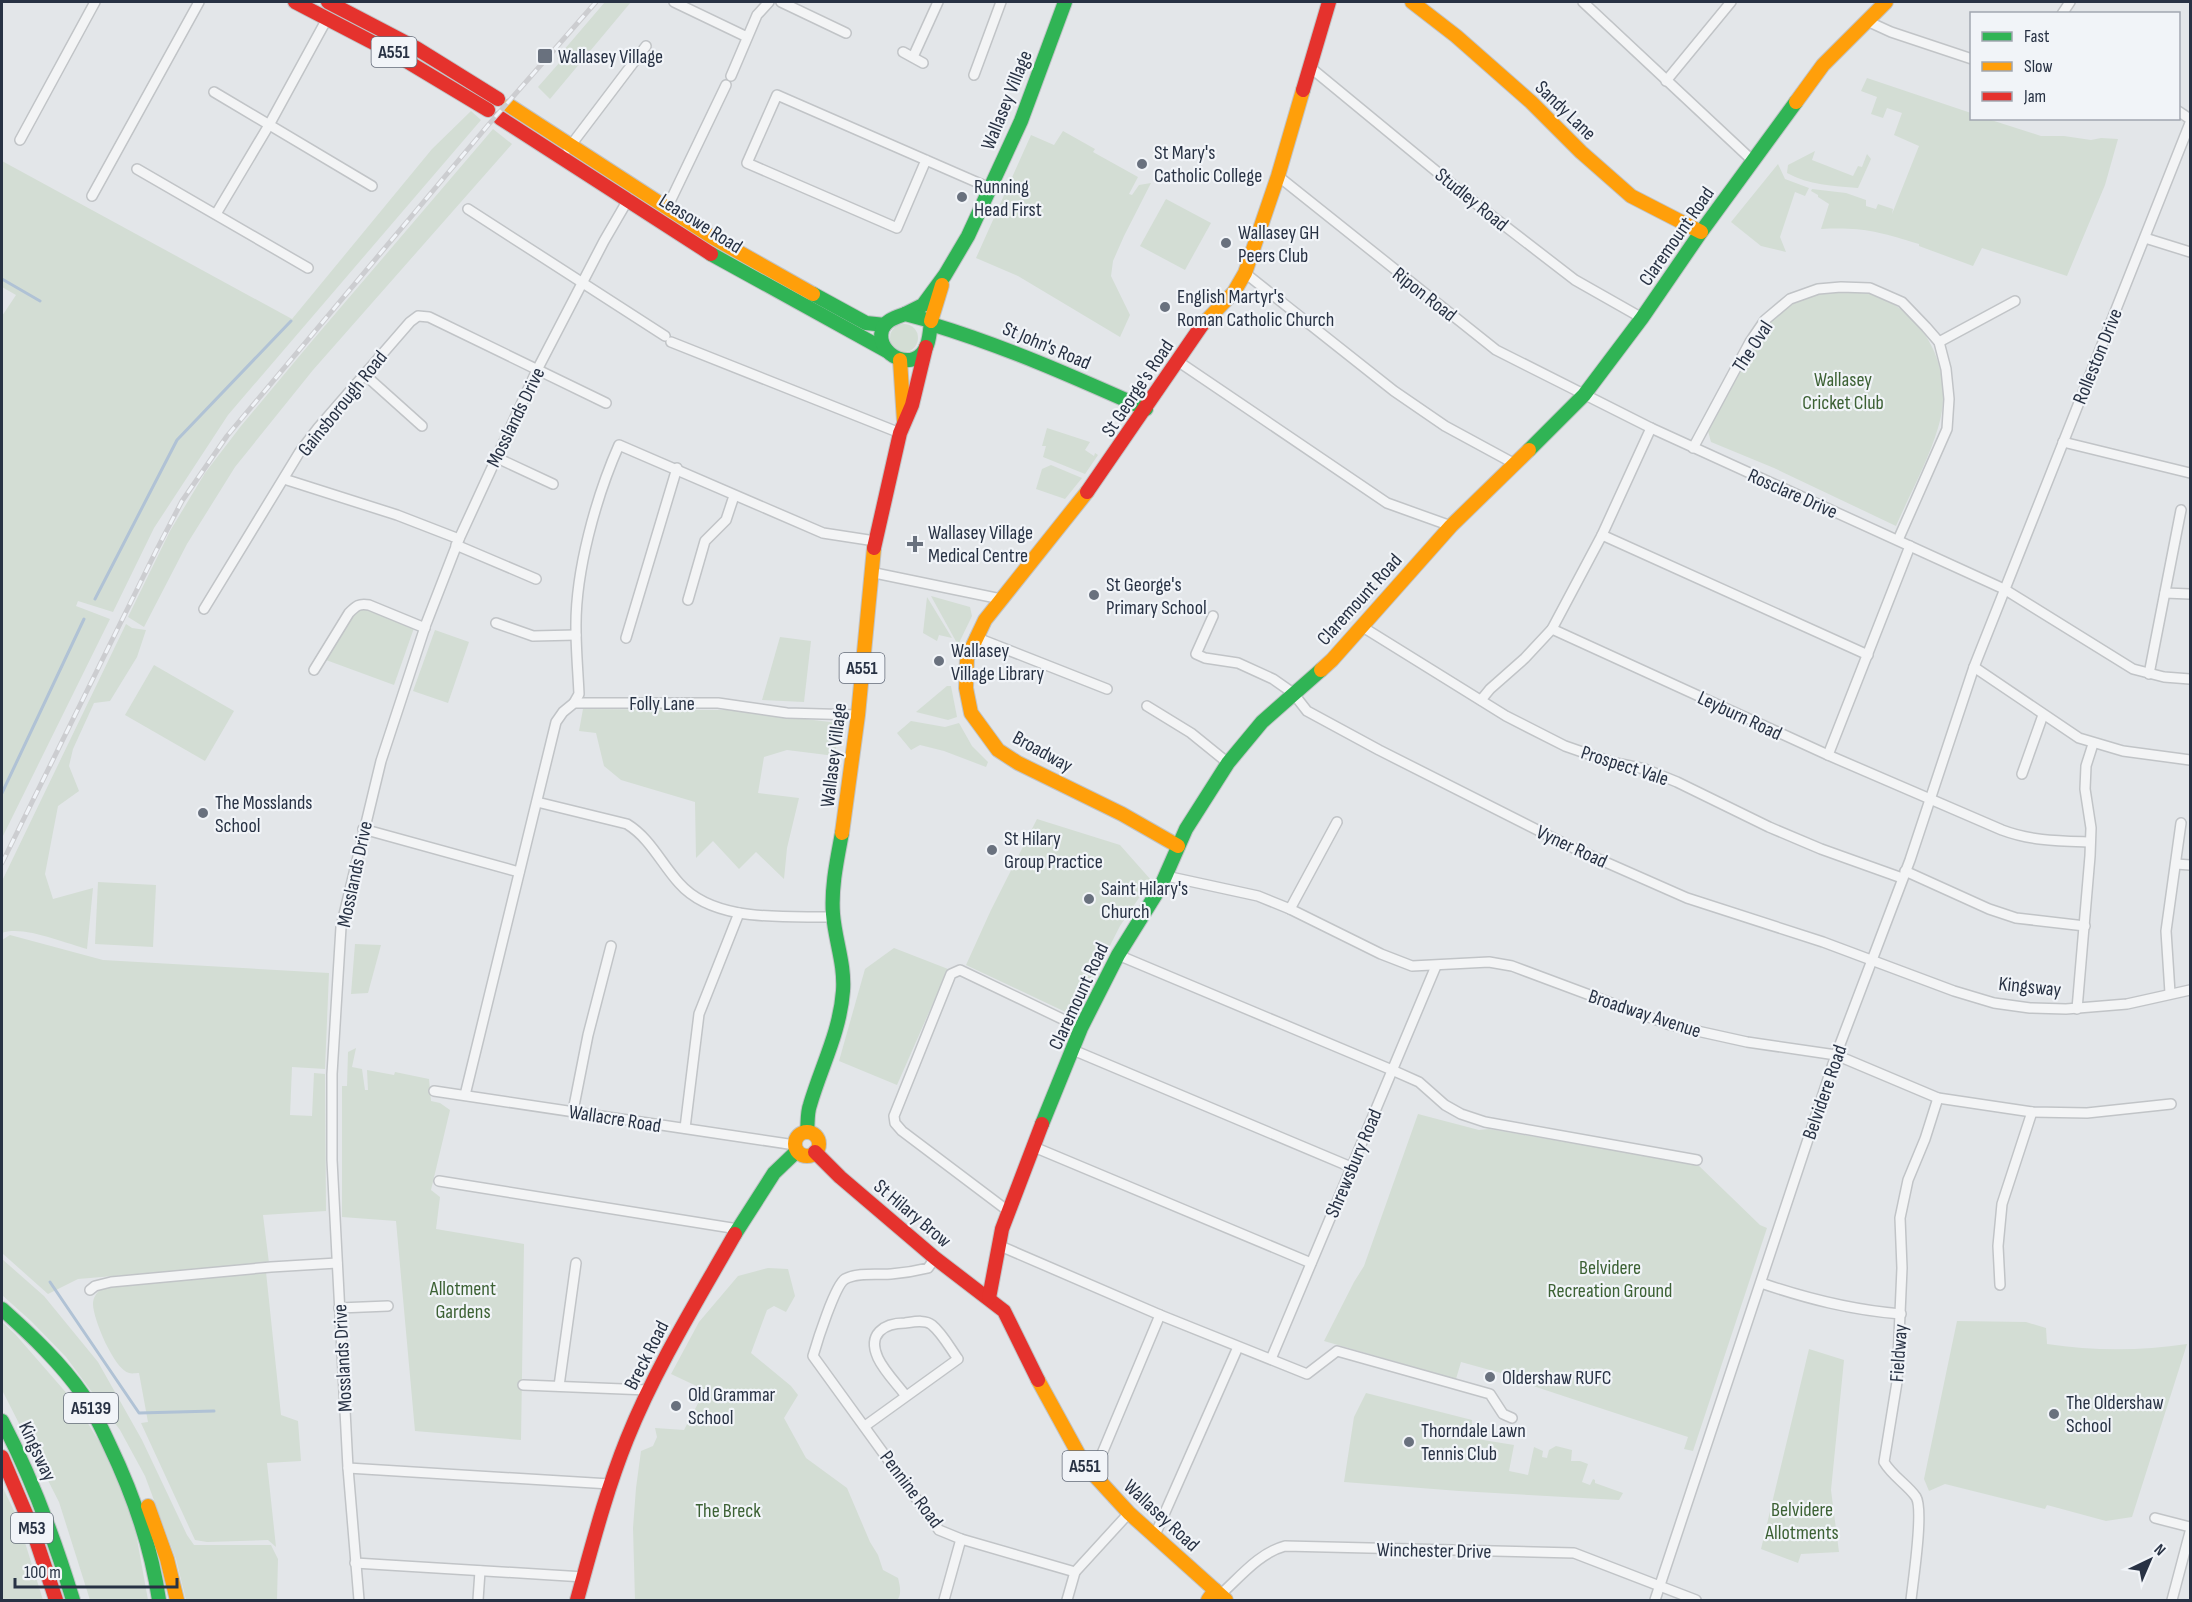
<svg xmlns="http://www.w3.org/2000/svg" width="2192" height="1602" font-family="'Sofia Sans Condensed',sans-serif">
<style>
.green{fill:#d3ddd4}
.lines{fill:none;stroke-linecap:round;stroke-linejoin:round}
.stream{stroke:#b0c2d5;stroke-width:3}
.street-casing{stroke:#c1c4c7;stroke-width:12}
.fast-casing{stroke:#c1c4c7;stroke-width:16}
.slow-casing{stroke:#c1c4c7;stroke-width:16}
.jam-casing{stroke:#c1c4c7;stroke-width:16}
.street{stroke:#f3f4f5;stroke-width:9}
.fast{stroke:#30b455;stroke-width:14}
.slow{stroke:#ff9f0a;stroke-width:14}
.jam{stroke:#e5322d;stroke-width:14}
.rail-casing{stroke:#cccdd0;stroke-width:5}
.rail{stroke:#f1f4f8;stroke-width:3;stroke-dasharray:9;stroke-linecap:butt}
.poi-dot{fill:#69717e;stroke:#f1f4f8;stroke-width:2}
.labels{text-anchor:middle;stroke-width:4.5;stroke-linejoin:round;paint-order:stroke}
.shield{fill:#f1f4f8;stroke:#646c7a;stroke-width:1.5}
.shield-label{font-size:18px;font-weight:bold;fill:#283244}
.poi-label{font-size:20px;fill:#283244;stroke:#f1f4f8;text-anchor:start}
.street-label{font-size:20px;fill:#283244;stroke:#f1f4f8}
.park-label{font-size:20px;fill:#3c6134;stroke:#f1f4f8}
</style>
<rect width="100%" height="100%" fill="#e3e6e9"/>
<g class="green">
<polygon points="605,2 631,2 550,99 538,87 560,62 557,58"/>
<path d="M1867,78L1971,113L1972,118L1988,119L2041,136H2064L2091,140L2101,138L2118,139L2105,185L2067,276L1982,248L1973,266L1919,246V244L1912,242C1877,231 1859,227 1821,229L1829,204L1818,197V195L1811,191L1812,189L1846,193L1866,200V206L1876,209L1878,204L1893,209L1892,214L1919,146L1894,135L1902,113L1887,108L1883,118L1871,114L1877,97L1861,91Z"/>
<polygon points="471,111 481,120 228,415 154,528 113,612 78,601 76,606 110,619 2,838 2,316 16,295 2,287 2,161 292,319 432,149"/>
<polygon points="493,129 512,144 313,370 235,467 187,544 144,627 128,617 170,531 205,473 241,426 312,341"/>
<polygon points="1063,131 1095,149 1093,152 1138,177 1129,194 1132,195 1139,185 1151,183 1124,236 1113,261 1111,276 1130,315 1120,337 1018,276 976,258 1031,135 1054,145"/>
<path d="M1815,151L1812,160L1853,176L1858,166L1862,167L1867,154L1871,159L1858,188C1833,186 1809,185 1787,173L1788,165Z"/>
<polygon points="1778,164 1785,179 1809,188 1805,196 1795,192 1780,237 1786,252 1761,246 1731,222"/>
<polygon points="1166,199 1211,223 1185,270 1140,246"/>
<path d="M1840,290C1849,291 1858,291 1867,292C1873,293 1879,297 1884,299C1932,322 1954,378 1938,428C1928,461 1910,494 1896,526L1774,468L1711,442L1708,431C1727,396 1757,324 1791,305C1807,296 1822,293 1840,290Z"/>
<circle cx="904" cy="338" r="14"/>
<polygon points="1047,428 1090,442 1085,450 1094,456 1095,453 1098,455 1085,474 1043,457 1046,446 1042,446"/>
<polygon points="1051,465 1082,478 1065,499 1036,489 1042,469"/>
<polygon points="931,596 970,607 972,616 958,645"/>
<polygon points="927,597 952,638 939,635 937,641 923,633"/>
<polygon points="360,608 366,609 414,628 394,685 326,660 352,615"/>
<path d="M126,624L132,628L146,630L137,657L110,701L94,703L73,749L69,766L79,791L58,806L45,874L53,899L93,888L87,949C65,943 22,925 2,933V881Z"/>
<polygon points="435,630 469,642 448,703 413,691"/>
<polygon points="780,637 811,641 804,702 762,700"/>
<polygon points="154,665 234,711 205,761 125,715"/>
<polygon points="947,686 951,686 957,717 948,720 916,712"/>
<polygon points="583,709 729,710 839,723 835,756 787,750 764,757 758,793 799,798 787,848 784,879 756,852 739,869 713,841 696,858 695,802 621,780 604,766 596,733 579,731"/>
<polygon points="911,721 945,727 959,723 972,746 988,762 986,767 944,751 920,745 911,750 897,733"/>
<polygon points="1037,819 1120,845 1151,880 1120,926 1074,1016 966,965 991,910"/>
<polygon points="98,882 156,885 153,947 95,944"/>
<polygon points="10,935 103,960 329,973 325,1069 292,1067 290,1115 312,1116 314,1073 325,1074 326,1211 263,1215 269,1263 78,1279 48,1294 2,1253 2,940"/>
<polygon points="355,944 381,945 368,993 351,994"/>
<polygon points="894,948 948,969 897,1085 839,1061 865,969"/>
<polygon points="356,1048 352,1067 362,1069 365,1090 368,1090 367,1070 394,1075 395,1072 429,1079 431,1101 440,1103 450,1110 431,1190 440,1197 436,1229 524,1244 521,1440 415,1431 396,1221 342,1217 342,1086 347,1086 348,1052"/>
<polygon points="1418,1114 1479,1130 1489,1129 1697,1164 1760,1225 1767,1228 1693,1451 1684,1449 1688,1437 1527,1384 1526,1380 1461,1362 1456,1379 1324,1341 1354,1282 1364,1266"/>
<polygon points="2,1259 44,1296 98,1362 142,1440 187,1535 194,1545 271,1545 278,1559 277,1600 186,1600 176,1559 145,1476 120,1430 66,1357 31,1321 2,1295"/>
<path d="M768,1268L788,1269L795,1296L786,1312L774,1306L767,1310L751,1353L791,1386L798,1395L784,1418L806,1458L847,1488L870,1542L878,1555L883,1570L898,1578C900,1586 902,1595 897,1600H635L633,1528L636,1488L641,1451L653,1446L657,1437L655,1428L684,1430L705,1390L671,1374L699,1322L738,1276Z"/>
<path d="M266,1272L281,1415L298,1421L301,1461L267,1463L276,1547L268,1540L207,1542L195,1540L141,1423L148,1422L139,1373C136,1373 132,1374 129,1373C114,1369 93,1319 93,1304C93,1297 97,1292 102,1288Z"/>
<path d="M1957,1321L2026,1322L2046,1328L2047,1344C2094,1351 2140,1351 2187,1344L2132,1517L2106,1521L2047,1505L2045,1509L1945,1484L1929,1491L1924,1479Z"/>
<polygon points="2,1322 15,1334 76,1404 100,1443 133,1517 148,1600 90,1600 59,1502 2,1390"/>
<polygon points="1809,1349 1844,1360 1831,1490 1839,1552 1801,1554 1798,1563 1761,1549"/>
<polygon points="1366,1393 1472,1420 1471,1438 1514,1445 1509,1471 1528,1475 1534,1447 1543,1451 1542,1457 1547,1458 1549,1450 1556,1446 1572,1450 1571,1461 1580,1461 1588,1464 1582,1482 1590,1485 1593,1479 1595,1480 1595,1483 1623,1493 1619,1500 1459,1491 1344,1482 1354,1417"/>
<polygon points="2,1486 17,1517 43,1600 2,1600"/>
</g>
<g class="lines">
<g class="stream">
<polyline points="2,279 40,301"/>
<polyline points="95,599 177,440 291,321"/>
<polyline points="2,793 84,619"/>
<polyline points="50,1282 139,1413 214,1411"/>
</g>
<defs>
<g id="street">
<polyline points="674,2 747,37"/>
<polyline points="781,2 846,33"/>
<polyline points="1583,2 1753,161"/>
<polyline points="2062,14 2070,2"/>
<polyline points="1867,21 1891,32 1972,59"/>
<polyline points="903,52 923,63"/>
<polyline points="913,57 938,2"/>
<polyline points="1311,68 1470,199 1575,280 1642,318"/>
<polyline points="974,75 1001,2"/>
<polyline points="731,76 757,15 769,2"/>
<polyline points="1666,81 1731,2"/>
<polyline points="214,92 372,186"/>
<polyline points="2178,111 2190,119"/>
<polyline points="20,140 95,2"/>
<polyline points="568,149 646,46"/>
<polyline points="926,160 897,228 747,163 777,95 990,188"/>
<polyline points="137,169 308,268"/>
<polyline points="1278,176 1496,350 1651,428 2004,589 2133,669 2164,677 2190,679"/>
<polyline points="92,196 199,2"/>
<polyline points="468,209 665,336"/>
<polyline points="666,210 726,85"/>
<polyline points="216,214 269,125 328,17"/>
<polyline points="2145,238 2190,252"/>
<polyline points="1245,273 1394,391 1445,426 1515,464"/>
<polyline points="671,342 900,433"/>
<polyline points="1939,342 2015,301"/>
<polyline points="1179,362 1387,503 1451,526"/>
<polyline points="364,374 422,426"/>
<polyline points="2063,442 2190,473"/>
<polyline points="1693,448 1750,342 1765,320 1790,299 1818,289 1841,287 1870,288 1902,302 1926,327 1939,342 1946,369 1949,399 1947,429 1898,540"/>
<polyline points="495,457 553,484"/>
<polyline points="284,479 397,515 459,539"/>
<polyline points="1602,535 1868,655"/>
<polyline points="456,545 536,579"/>
<polyline points="870,572 1001,599"/>
<polyline points="2165,593 2190,594"/>
<polyline points="688,600 705,541 726,520 734,496"/>
<polyline points="204,609 299,453 318,428 410,322 418,316 429,317 606,403"/>
<polyline points="1213,616 1196,654 1205,658 1238,663 1273,679 1293,693 1307,711 1379,750 1569,846 1687,898 1823,942 1954,991 1994,1003 2030,1008 2066,1009 2127,1004 2190,990"/>
<polyline points="496,623 533,636 576,635"/>
<polyline points="1361,626 1506,716 1565,746 1611,762 1645,769 1677,782 1769,827 1821,849 1902,878"/>
<path d="M1552,629L1828,755L2002,830C2031,841 2059,841 2090,842"/>
<polyline points="975,637 1107,689"/>
<polyline points="626,638 677,468"/>
<polyline points="1974,667 2079,738 2123,751 2190,760"/>
<path d="M314,670L349,613C356,606 359,603 369,605L425,628"/>
<polyline points="2149,674 2181,510"/>
<polyline points="1481,700 1490,689 1525,658 1552,629 1602,535 1651,428"/>
<path d="M574,703L579,694C578,672 576,650 576,629C575,572 596,497 619,445L823,533L875,541"/>
<polyline points="1147,706 1191,733 1228,763"/>
<polyline points="1828,755 1910,546"/>
<polyline points="2022,774 2043,715"/>
<path d="M537,802L627,824C650,838 661,863 679,883C714,923 784,916 833,917"/>
<polyline points="363,829 519,872"/>
<polyline points="2176,864 2190,865"/>
<polyline points="1905,871 1989,909 2016,918 2085,926"/>
<polyline points="1166,876 1258,896 1290,909 1381,954 1412,966 1489,962 1512,966 1670,1025 1747,1042 1836,1055 1938,1098 2032,1112 2087,1113 2171,1104"/>
<polyline points="1290,909 1337,822"/>
<polyline points="1118,955 1392,1070 1419,1082 1445,1105 1461,1114 1485,1122 1697,1160"/>
<polyline points="2170,993 2166,931 2181,823"/>
<polyline points="2077,1009 2090,856 2091,828 2085,789 2086,766 2093,744"/>
<polyline points="1073,1050 1351,1167"/>
<polyline points="434,1091 795,1145"/>
<polyline points="465,1095 556,722 563,712 574,703 718,703 787,713 858,715"/>
<polyline points="573,1111 588,1035 611,946"/>
<polyline points="685,1128 699,1014 739,913"/>
<polyline points="1034,1147 1311,1263"/>
<polyline points="439,1181 738,1229"/>
<polyline points="1008,1211 902,1131 895,1123 894,1116 951,974 960,970 1081,1028"/>
<polyline points="998,1245 1160,1315 1307,1374 1337,1351 1490,1394 1503,1414 1512,1418"/>
<path d="M935,1258L928,1268C916,1271 904,1273 891,1274C878,1275 857,1272 845,1279C835,1285 817,1342 813,1356L939,1530L961,1539L1075,1572"/>
<path d="M1761,1283C1808,1299 1851,1310 1901,1314"/>
<polyline points="2000,1285 1998,1246 2002,1204 2032,1112"/>
<polyline points="90,1290 95,1286 111,1282 271,1267 337,1263"/>
<polyline points="339,1308 388,1306"/>
<polyline points="1271,1359 1436,966"/>
<polyline points="523,1385 648,1390"/>
<polyline points="559,1386 576,1263"/>
<path d="M865,1426L958,1359C950,1348 942,1333 932,1325C925,1319 913,1322 905,1323C884,1323 867,1334 878,1358C884,1371 897,1384 906,1396"/>
<polyline points="348,1468 610,1484"/>
<polyline points="1093,1475 1160,1315"/>
<polyline points="2155,1518 2190,1527"/>
<polyline points="1155,1535 1238,1347"/>
<polyline points="355,1563 584,1577"/>
<path d="M1220,1595C1240,1577 1259,1553 1285,1546L1574,1553L1696,1600"/>
<polyline points="359,1600 348,1468 332,1160 332,1074 341,927 381,761 426,624 459,539 537,370 604,241 629,198"/>
<polyline points="478,1600 480,1571"/>
<polyline points="944,1600 961,1539"/>
<polyline points="1067,1600 1075,1572 1129,1513"/>
<polyline points="1655,1600 1836,1055 1910,860 1974,667 2190,123"/>
<path d="M1911,1600C1913,1581 1924,1510 1916,1497C1907,1484 1893,1477 1884,1462L1897,1382L1902,1268L1900,1218L1908,1180L1925,1139L1938,1098"/>
<polyline points="2172,1600 2190,1532"/>
</g>
<g id="fast">
<polyline points="711,254 887,351"/>
<polyline points="813,294 866,323 885,325"/>
<polyline points="905,314 923,305 945,275 968,236 1021,121 1065,2"/>
<path d="M905,314L931,321C930,329 930,337 927,345C916,375 875,355 882,330C885,320 897,317 905,314Z"/>
<path d="M931,324C1007,347 1074,377 1146,409"/>
<polyline points="1529,450 1584,395 1642,318 1701,232 1796,102"/>
<polyline points="1042,1124 1081,1028 1118,955 1161,886 1186,829 1228,763 1262,722 1321,670"/>
<path d="M807,1132C808,1123 807,1113 810,1105C821,1067 840,1032 843,991C845,964 835,940 833,914C831,887 837,860 842,833"/>
<polyline points="735,1234 774,1173 797,1151"/>
<path d="M2,1309C31,1335 61,1363 83,1395C94,1411 101,1427 109,1444C133,1494 151,1545 159,1600"/>
<path d="M2,1421C32,1478 54,1538 73,1600"/>
</g>
<g id="slow">
<polyline points="1412,2 1456,36 1531,102 1581,152 1631,196 1701,232"/>
<polyline points="1796,102 1823,65 1886,2"/>
<polyline points="510,106 712,237 813,294"/>
<polyline points="931,321 942,285"/>
<polyline points="1202,325 1234,292 1245,273 1278,176 1303,90"/>
<polyline points="900,360 904,421"/>
<polyline points="1087,492 985,620 967,658 966,688 971,713 998,750 1018,763 1122,814 1178,846"/>
<polyline points="1321,670 1332,660 1451,526 1529,450"/>
<polyline points="842,833 858,715 874,548"/>
<circle cx="807" cy="1144" r="12"/>
<polyline points="1038,1380 1084,1464 1129,1513 1226,1600"/>
<polyline points="148,1506 167,1559 177,1600"/>
<polyline points="1208,1600 1215,1590"/>
</g>
<g id="jam">
<polyline points="295,2 393,53 488,110"/>
<polyline points="328,2 416,48 498,99"/>
<polyline points="1303,90 1329,2"/>
<polyline points="500,118 711,254"/>
<polyline points="1087,492 1202,325"/>
<polyline points="874,548 900,433 912,405 926,347"/>
<polyline points="815,1152 840,1177 935,1258 1004,1311 1038,1380"/>
<polyline points="989,1298 1002,1229 1042,1124"/>
<polyline points="2,1457 32,1528 56,1600"/>
<path d="M577,1600C592,1546 606,1491 627,1439C656,1367 697,1301 735,1234"/>
</g>
</defs>
<use href="#street" class="street-casing"/>
<use href="#fast" class="fast-casing"/>
<use href="#slow" class="slow-casing"/>
<use href="#jam" class="jam-casing"/>
<use href="#street" class="street"/>
<use href="#fast" class="fast"/>
<use href="#slow" class="slow"/>
<use href="#jam" class="jam"/>
<defs>
<polyline id="rail" points="2,863 156,551 182,501 227,436 489,124 596,2"/>
</defs>
<use href="#rail" class="rail-casing"/>
<use href="#rail" class="rail"/>
</g>
<g class="poi-dot">
<rect x="537" y="48" width="16" height="16" rx="3"/>
<circle cx="1142" cy="164" r="6"/>
<circle cx="962" cy="197" r="6"/>
<circle cx="1226" cy="243" r="6"/>
<circle cx="1165" cy="307" r="6"/>
<path d="M912 535h6v6h6v6h-6v6h-6v-6h-6v-6h6z"/>
<circle cx="1094" cy="595" r="6"/>
<circle cx="939" cy="661" r="6"/>
<circle cx="203" cy="813" r="6"/>
<circle cx="992" cy="850" r="6"/>
<circle cx="1089" cy="899" r="6"/>
<circle cx="1490" cy="1377" r="6"/>
<circle cx="676" cy="1406" r="6"/>
<circle cx="2054" cy="1414" r="6"/>
<circle cx="1409" cy="1442" r="6"/>
</g>
<g class="labels">
<g class="shield">
<rect x="371.5" y="37" width="45" height="30" rx="4.5"/>
<rect x="839.5" y="653" width="45" height="30" rx="4.5"/>
<rect x="64" y="1393" width="54" height="30" rx="4.5"/>
<rect x="1062.5" y="1451" width="45" height="30" rx="4.5"/>
<rect x="11" y="1513" width="42" height="30" rx="4.5"/>
</g>
<g class="shield-label">
<text x="394" y="58">A551</text>
<text x="862" y="674">A551</text>
<text x="91" y="1414">A5139</text>
<text x="1085" y="1472">A551</text>
<text x="32" y="1534">M53</text>
</g>
<g class="poi-label">
<text x="558" y="63">Wallasey Village</text>
<text x="1154" y="159">St Mary's<tspan x="1154" dy="23">Catholic College</tspan></text>
<text x="974" y="193">Running<tspan x="974" dy="23">Head First</tspan></text>
<text x="1238" y="239">Wallasey GH<tspan x="1238" dy="23">Peers Club</tspan></text>
<text x="1177" y="303">English Martyr's<tspan x="1177" dy="23">Roman Catholic Church</tspan></text>
<text x="928" y="539">Wallasey Village<tspan x="928" dy="23">Medical Centre</tspan></text>
<text x="1106" y="591">St George's<tspan x="1106" dy="23">Primary School</tspan></text>
<text x="951" y="657">Wallasey<tspan x="951" dy="23">Village Library</tspan></text>
<text x="215" y="809">The Mosslands<tspan x="215" dy="23">School</tspan></text>
<text x="1004" y="845">St Hilary<tspan x="1004" dy="23">Group Practice</tspan></text>
<text x="1101" y="895">Saint Hilary's<tspan x="1101" dy="23">Church</tspan></text>
<text x="1502" y="1384">Oldershaw RUFC</text>
<text x="688" y="1401">Old Grammar<tspan x="688" dy="23">School</tspan></text>
<text x="2066" y="1409">The Oldershaw<tspan x="2066" dy="23">School</tspan></text>
<text x="1421" y="1437">Thorndale Lawn<tspan x="1421" dy="23">Tennis Club</tspan></text>
</g>
<g class="street-label">
<text transform="translate(1006 100) rotate(-68)" y="7">Wallasey Village</text>
<text transform="translate(1566 110) rotate(44)" y="7">Sandy Lane</text>
<text transform="translate(1472 199) rotate(39)" y="7">Studley Road</text>
<text transform="translate(701 223) rotate(32)" y="7">Leasowe Road</text>
<text transform="translate(1676 236) rotate(-55)" y="7">Claremount Road</text>
<text transform="translate(1425 294) rotate(38)" y="7">Ripon Road</text>
<text transform="translate(1047 345) rotate(23)" y="7">St John's Road</text>
<text transform="translate(1752 346) rotate(-57)" y="7">The Oval</text>
<text transform="translate(2097 356) rotate(-68)" y="7">Rolleston Drive</text>
<text transform="translate(1137 388) rotate(-56)" y="7">St George's Road</text>
<text transform="translate(342 403) rotate(-51)" y="7">Gainsborough Road</text>
<text transform="translate(515 417) rotate(-64)" y="7">Mosslands Drive</text>
<text transform="translate(1793 493) rotate(24)" y="7">Rosclare Drive</text>
<text transform="translate(1359 599) rotate(-48)" y="7">Claremount Road</text>
<text x="662" y="710">Folly Lane</text>
<text transform="translate(1740 715) rotate(25)" y="7">Leyburn Road</text>
<text transform="translate(1043 751) rotate(29)" y="7">Broadway</text>
<text transform="translate(833 755) rotate(-83)" y="7">Wallasey Village</text>
<text transform="translate(1625 765) rotate(18)" y="7">Prospect Vale</text>
<text transform="translate(1572 846) rotate(25)" y="7">Vyner Road</text>
<text transform="translate(354 874) rotate(-78)" y="7">Mosslands Drive</text>
<text transform="translate(2030 986) rotate(6)" y="7">Kingsway</text>
<text transform="translate(1078 996) rotate(-65)" y="7">Claremount Road</text>
<text transform="translate(1645 1013) rotate(18)" y="7">Broadway Avenue</text>
<text transform="translate(1824 1092) rotate(-71)" y="7">Belvidere Road</text>
<text transform="translate(615 1118) rotate(9)" y="7">Wallacre Road</text>
<text transform="translate(1353 1163) rotate(-67)" y="7">Shrewsbury Road</text>
<text transform="translate(913 1213) rotate(40)" y="7">St Hilary Brow</text>
<text transform="translate(1898 1353) rotate(-86)" y="7">Fieldway</text>
<text transform="translate(646 1355) rotate(-63)" y="7">Breck Road</text>
<text transform="translate(342 1358) rotate(-93)" y="7">Mosslands Drive</text>
<text transform="translate(38 1451) rotate(65)" y="7">Kingsway</text>
<text transform="translate(912 1489) rotate(53)" y="7">Pennine Road</text>
<text transform="translate(1162 1515) rotate(43)" y="7">Wallasey Road</text>
<text transform="translate(1434 1550) rotate(1)" y="7">Winchester Drive</text>
</g>
<g class="park-label">
<text x="1843" y="386">Wallasey<tspan x="1843" dy="23">Cricket Club</tspan></text>
<text x="1610" y="1274">Belvidere<tspan x="1610" dy="23">Recreation Ground</tspan></text>
<text x="463" y="1295">Allotment<tspan x="463" dy="23">Gardens</tspan></text>
<text x="1802" y="1516">Belvidere<tspan x="1802" dy="23">Allotments</tspan></text>
<text x="728" y="1517">The Breck</text>
</g>
</g>
<rect width="2192" height="1602" fill="none" stroke="#283244" stroke-width="6"/>
<rect x="1970" y="12" width="210" height="108" fill="#f1f4f8" stroke="#a1a6b0" stroke-width="1.5"/>
<rect x="1982" y="32" width="30" height="9" fill="#30b455" stroke="#a1a6b0" stroke-width="1.5"/>
<text x="2024" y="42" font-size="18" fill="#283244">Fast</text>
<rect x="1982" y="62" width="30" height="9" fill="#ff9f0a" stroke="#a1a6b0" stroke-width="1.5"/>
<text x="2024" y="72" font-size="18" fill="#283244">Slow</text>
<rect x="1982" y="92" width="30" height="9" fill="#e5322d" stroke="#a1a6b0" stroke-width="1.5"/>
<text x="2024" y="102" font-size="18" fill="#283244">Jam</text>
<g transform="translate(2150 1560) rotate(44)" stroke="#f1f4f8" stroke-width="4.5" paint-order="stroke">
<path d="M0-4.5L10 22L0 15L-10 22Z" fill="#283244"/>
<text y="-9" font-size="16" font-weight="bold" text-anchor="middle" fill="#283244">N</text>
</g>
<path d="M15 1578v9h162v-9" fill="none" stroke="#283244" stroke-width="3"/>
<text x="24" y="1578" font-size="18" fill="#283244" stroke="#f1f4f8" stroke-width="4.5" paint-order="stroke">100 m</text>
</svg>
